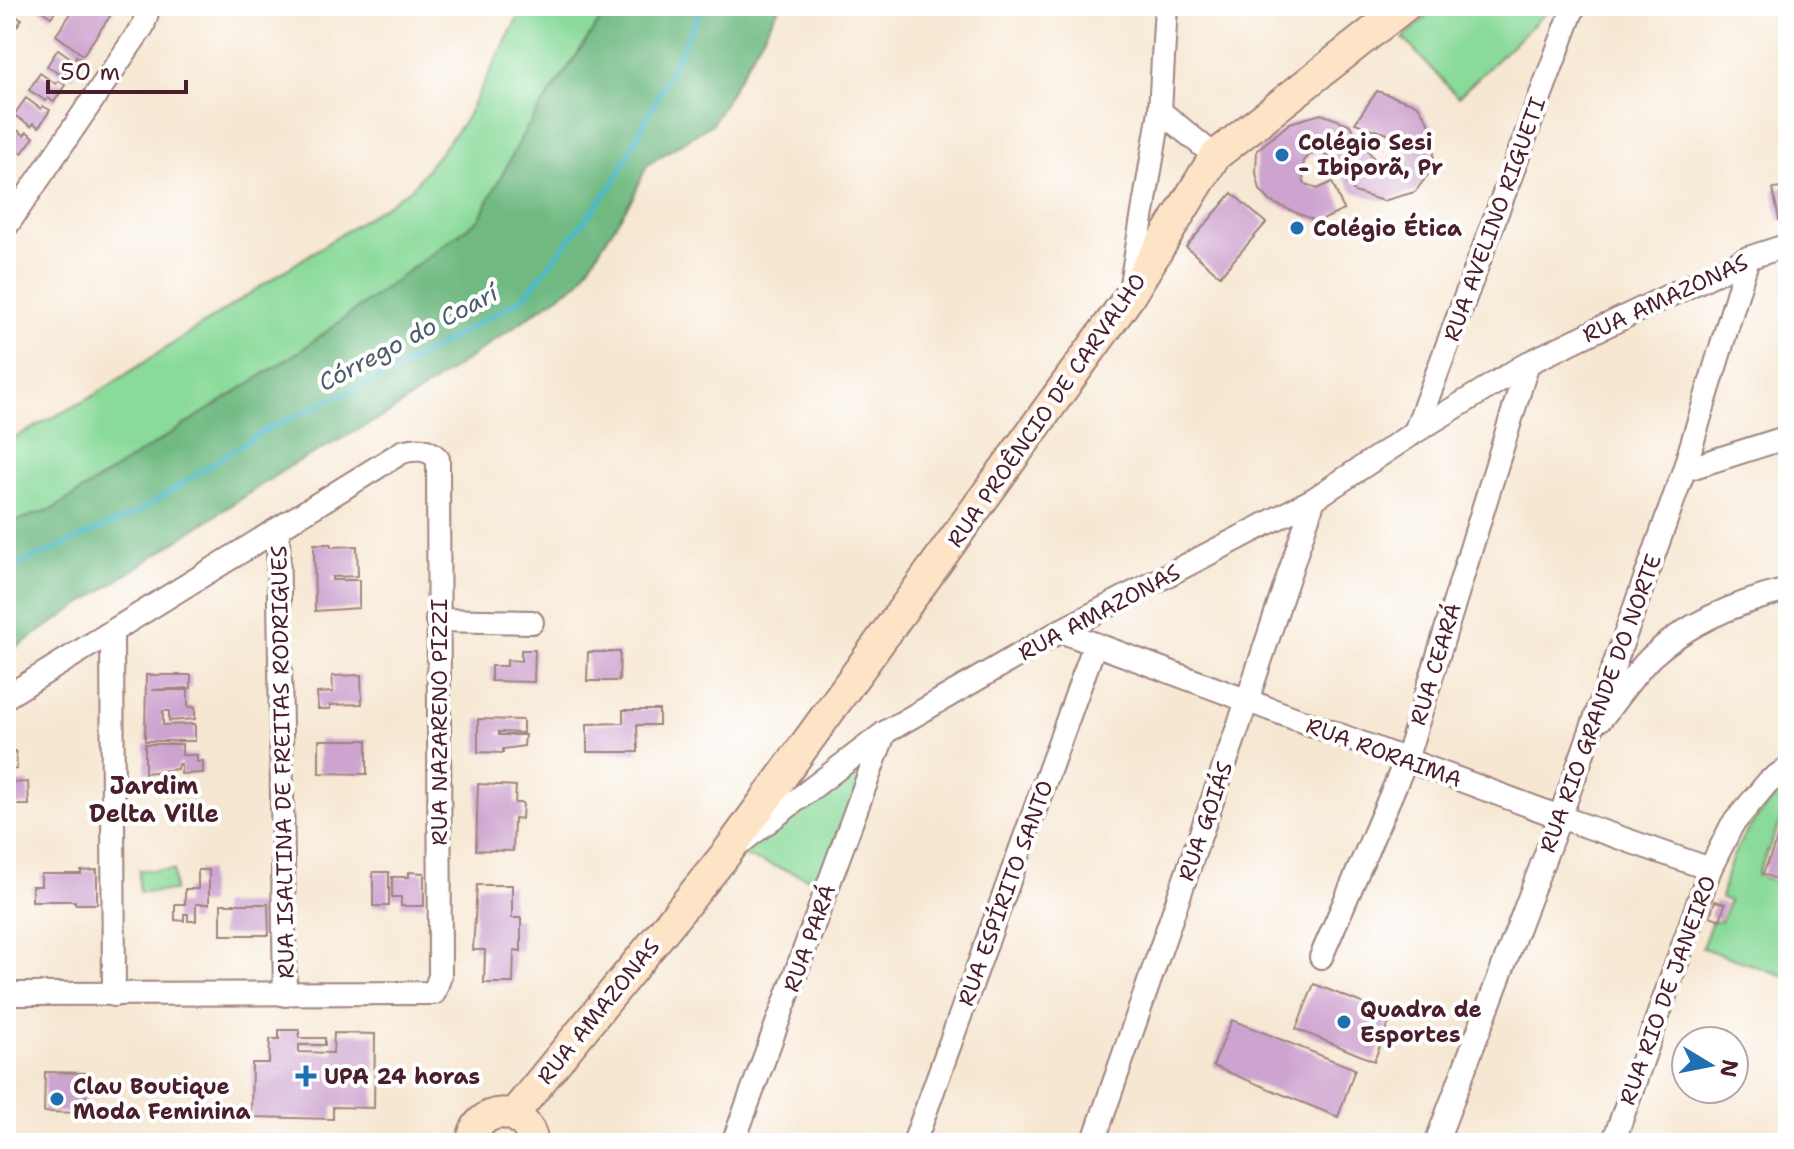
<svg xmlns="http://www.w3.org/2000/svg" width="1794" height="1149" font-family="'Shantell Sans',sans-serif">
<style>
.green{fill:#8ada9a;stroke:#6a7c62;stroke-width:2}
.forest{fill:#6fba82;stroke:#5c6c56;stroke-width:2}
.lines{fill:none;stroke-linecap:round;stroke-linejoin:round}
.stream{stroke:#4eb9ca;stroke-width:5}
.building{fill:#cda3cf}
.street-casing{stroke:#a0837e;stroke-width:26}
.secondary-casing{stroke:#a0837e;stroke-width:34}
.street{stroke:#fff;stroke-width:22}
.secondary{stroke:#fee4c6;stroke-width:30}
.poi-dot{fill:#1f6fb2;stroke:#fff;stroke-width:3}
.labels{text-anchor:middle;stroke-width:8;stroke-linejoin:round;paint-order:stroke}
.poi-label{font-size:22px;font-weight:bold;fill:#4a1f2b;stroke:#fff;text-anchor:start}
.street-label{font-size:22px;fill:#4a1f2b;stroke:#fff}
.water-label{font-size:24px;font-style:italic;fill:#4c5d6b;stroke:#fff}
.neighbourhood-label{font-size:24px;font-weight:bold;fill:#4a1f2b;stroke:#fff}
</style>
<rect width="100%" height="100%" fill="#fff"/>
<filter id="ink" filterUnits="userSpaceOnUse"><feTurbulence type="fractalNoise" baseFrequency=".0125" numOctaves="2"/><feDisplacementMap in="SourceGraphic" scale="16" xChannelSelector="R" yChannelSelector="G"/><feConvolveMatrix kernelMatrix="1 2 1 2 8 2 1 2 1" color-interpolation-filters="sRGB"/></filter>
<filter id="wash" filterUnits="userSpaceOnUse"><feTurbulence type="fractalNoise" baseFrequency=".006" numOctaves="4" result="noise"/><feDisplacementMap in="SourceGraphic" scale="32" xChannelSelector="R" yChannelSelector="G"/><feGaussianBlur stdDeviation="1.8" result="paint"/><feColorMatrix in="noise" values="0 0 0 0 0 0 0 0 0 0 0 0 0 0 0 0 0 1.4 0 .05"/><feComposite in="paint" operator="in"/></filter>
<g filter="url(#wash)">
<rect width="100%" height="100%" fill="#f6e7d2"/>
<g class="green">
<polygon points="524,6 610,6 525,131 479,219 300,351 53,509 6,524 6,442 88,399 412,188 465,120"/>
<polygon points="1438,6 1553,6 1458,97 1403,38"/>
<polygon points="868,757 823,883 736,853"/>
<path d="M1788,788V805L1757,875L1788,887V977L1702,948L1712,921L1721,922L1729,901L1721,898C1725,883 1728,867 1734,854C1745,830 1767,802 1788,788Z"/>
<polygon points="139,870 174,870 174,891 139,892"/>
</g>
<polygon class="forest" points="610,6 780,6 712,124 647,165 633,197 579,282 388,414 290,466 6,654 6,524 53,509 300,351 479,219 525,131"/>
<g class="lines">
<polyline class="stream" points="6,570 137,513 263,431 396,370 524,297 614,183 703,6"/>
</g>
<g id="blocks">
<g class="building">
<polygon points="35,6 59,6 51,17"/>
<polygon points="76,6 117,6 83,55 56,35"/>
<polygon points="6,12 22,19 11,35 6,32"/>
<polygon points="58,49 74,60 76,56 83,61 72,77 66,73 64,77 47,66"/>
<polygon points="40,73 56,84 58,81 65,85 54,102 48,98 46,101 29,90"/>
<polygon points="1377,91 1418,105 1435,133 1433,168 1415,192 1383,201 1354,192 1329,157 1320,152 1310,154 1304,161 1302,174 1304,183 1317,189 1332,182 1344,210 1318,222 1271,202 1260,190 1256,173 1257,150 1290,123 1321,114 1349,124 1377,163 1390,162 1399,157 1399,142 1391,135 1355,123"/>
<polygon points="26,98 41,109 43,106 50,110 39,127 33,123 31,126 14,115"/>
<polygon points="9,124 24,135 27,132 34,137 22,153 16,149 14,153 6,147 6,128"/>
<polygon points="11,154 18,158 6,176 6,155 9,157"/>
<polygon points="1788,187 1788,218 1779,220 1773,189"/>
<polygon points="1232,193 1266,223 1220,276 1186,247"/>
<polygon points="314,544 331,544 331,547 357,546 358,576 332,577 332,580 359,580 359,608 315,611"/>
<polygon points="521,650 535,650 534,682 491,681 491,666 507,666 507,660 521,661"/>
<polygon points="588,652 620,652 619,681 587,681"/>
<polygon points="146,675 191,675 191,688 152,690 188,690 188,707 195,707 195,719 169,721 169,711 163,711 163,725 195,724 195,741 145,741"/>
<polygon points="361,675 362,704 330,705 330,709 318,709 317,693 333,692 332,676"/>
<polygon points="623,710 659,710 659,725 637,725 638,752 587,752 587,724 623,723"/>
<polygon points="478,719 523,720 523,733 499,732 499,735 525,735 524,746 503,749 503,753 478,752"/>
<polygon points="319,740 367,740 367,774 319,773"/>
<polygon points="145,744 182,744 182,755 197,755 197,762 203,761 203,773 181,774 181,764 178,764 177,769 145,773"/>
<polygon points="6,751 16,751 17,769 6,770"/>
<polygon points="6,770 9,770 9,783 28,782 29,805 6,805"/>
<polygon points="478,784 516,786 515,803 523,803 522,819 514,818 513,851 476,850"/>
<polygon points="1788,812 1788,884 1763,874"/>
<polygon points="97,870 97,904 75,904 75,901 32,901 32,886 41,886 41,874 81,874 81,871"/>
<polygon points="198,870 209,870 209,904 196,904 196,921 188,921 188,914 184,914 184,921 175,920 175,904 185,904 185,889 198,889"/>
<rect x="373" y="872" width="16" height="34"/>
<polygon points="409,872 424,873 424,906 401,906 401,897 392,897 392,877 409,877"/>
<polygon points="477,885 512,885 512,918 521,918 521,951 514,950 513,983 484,983 485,950 473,950"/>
<polygon points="1715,901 1725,904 1720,920 1710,916"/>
<polygon points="221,904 268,904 269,935 221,935"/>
<polygon points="1314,984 1392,1015 1374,1061 1296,1029"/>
<polygon points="1232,1020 1355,1069 1338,1117 1213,1066"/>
<polygon points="279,1030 299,1030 299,1038 325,1038 325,1045 299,1045 299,1052 333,1053 334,1033 375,1034 374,1108 333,1107 333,1119 251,1117 252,1063 269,1063 270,1039 279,1039"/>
<polygon points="45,1072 86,1073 85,1113 44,1112"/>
</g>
</g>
</g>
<g filter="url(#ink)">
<use href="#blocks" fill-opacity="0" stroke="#a0837e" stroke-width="2"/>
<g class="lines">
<defs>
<g id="street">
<polyline points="1160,111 1215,156"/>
<polyline points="6,227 143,26 149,6"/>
<polyline points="1131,284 1160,111 1166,6"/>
<polyline points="1415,432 1574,6"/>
<polyline points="1684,470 1788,437"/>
<polyline points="278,530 285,995"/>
<polyline points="437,620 532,622"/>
<polyline points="1060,631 1560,817 1710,869"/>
<polyline points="112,633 114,995"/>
<path d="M6,697L402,452C417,448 428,448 438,459L440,976L434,993L6,994"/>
<path d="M1601,719C1617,699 1633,675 1651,657C1690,621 1738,602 1788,590"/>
<polyline points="743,841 884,733 1060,631 1314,499 1415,432 1528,363 1748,258 1788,245"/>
<polyline points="1321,957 1406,760 1528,363"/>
<polyline points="733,1143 884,734"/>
<polyline points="914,1143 1095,644"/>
<polyline points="1093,1143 1247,701 1314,499"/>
<polyline points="1436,1143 1560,817 1684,470 1748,258"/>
<polyline points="1613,1143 1710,869 1732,825 1768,782 1788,768"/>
</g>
<g id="secondary">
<polyline points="513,1115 726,854 1129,297 1215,156 1405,6"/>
<path d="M472,1143C475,1104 527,1103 533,1143"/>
</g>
</defs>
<use href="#street" class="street-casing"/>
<use href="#secondary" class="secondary-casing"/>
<use href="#street" class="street"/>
<use href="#secondary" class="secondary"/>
</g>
</g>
<g class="poi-dot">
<circle cx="1282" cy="155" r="8"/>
<circle cx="1297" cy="228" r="8"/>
<circle cx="1344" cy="1022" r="8"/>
<path d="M302 1064h8v8h8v8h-8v8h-8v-8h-8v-8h8z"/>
<circle cx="57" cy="1099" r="8"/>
</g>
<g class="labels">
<g class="poi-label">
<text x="1298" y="150">Colégio Sesi<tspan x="1298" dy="25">- Ibiporã, Pr</tspan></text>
<text x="1313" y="236">Colégio Ética</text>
<text x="1360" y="1017">Quadra de<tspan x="1360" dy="25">Esportes</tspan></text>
<text x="324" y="1084">UPA 24 horas</text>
<text x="73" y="1094">Clau Boutique<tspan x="73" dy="25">Moda Feminina</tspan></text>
</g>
<g class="street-label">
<text transform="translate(1494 219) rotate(-70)" y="8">RUA AVELINO RIGUETI</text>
<text transform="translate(1665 298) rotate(-25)" y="8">RUA AMAZONAS</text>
<text transform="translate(1046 410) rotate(-55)" y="8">RUA PROÊNCIO DE CARVALHO</text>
<text transform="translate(1099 612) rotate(-28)" y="8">RUA AMAZONAS</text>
<text transform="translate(1435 664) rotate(-73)" y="8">RUA CEARÁ</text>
<text transform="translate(1600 703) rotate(-70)" y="8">RUA RIO GRANDE DO NORTE</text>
<text transform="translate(439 722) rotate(-90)" y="8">RUA NAZARENO PIZZI</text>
<text transform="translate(1384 752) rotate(20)" y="8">RUA RORAIMA</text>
<text transform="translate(282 762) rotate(-91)" y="8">RUA ISALTINA DE FREITAS RODRIGUES</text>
<text transform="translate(1205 821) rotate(-71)" y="8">RUA GOIÁS</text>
<text transform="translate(1005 893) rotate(-70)" y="8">RUA ESPÍRITO SANTO</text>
<text transform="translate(809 938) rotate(-70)" y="8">RUA PARÁ</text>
<text transform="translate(1667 990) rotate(-70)" y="8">RUA RIO DE JANEIRO</text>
<text transform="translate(598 1011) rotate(-51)" y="8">RUA AMAZONAS</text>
</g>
<g class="water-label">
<text transform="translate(408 338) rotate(-28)" y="8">Córrego do Coarí</text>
</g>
<g class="neighbourhood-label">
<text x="154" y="794">Jardim<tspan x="154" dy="28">Delta Ville</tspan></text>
</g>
</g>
<rect width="1794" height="1149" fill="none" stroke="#fff" stroke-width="32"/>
<g transform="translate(1710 1065) rotate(100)"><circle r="38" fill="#ffffff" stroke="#b7a5aa" stroke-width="2"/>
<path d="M0-6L14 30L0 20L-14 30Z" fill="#1f6fb2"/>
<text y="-12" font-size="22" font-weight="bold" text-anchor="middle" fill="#4a1f2b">N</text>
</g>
<path d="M48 80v12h138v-12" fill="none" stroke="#4a1f2b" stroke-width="4"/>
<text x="60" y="80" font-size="24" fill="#4a1f2b" stroke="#ffffff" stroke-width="6" paint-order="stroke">50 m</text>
</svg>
